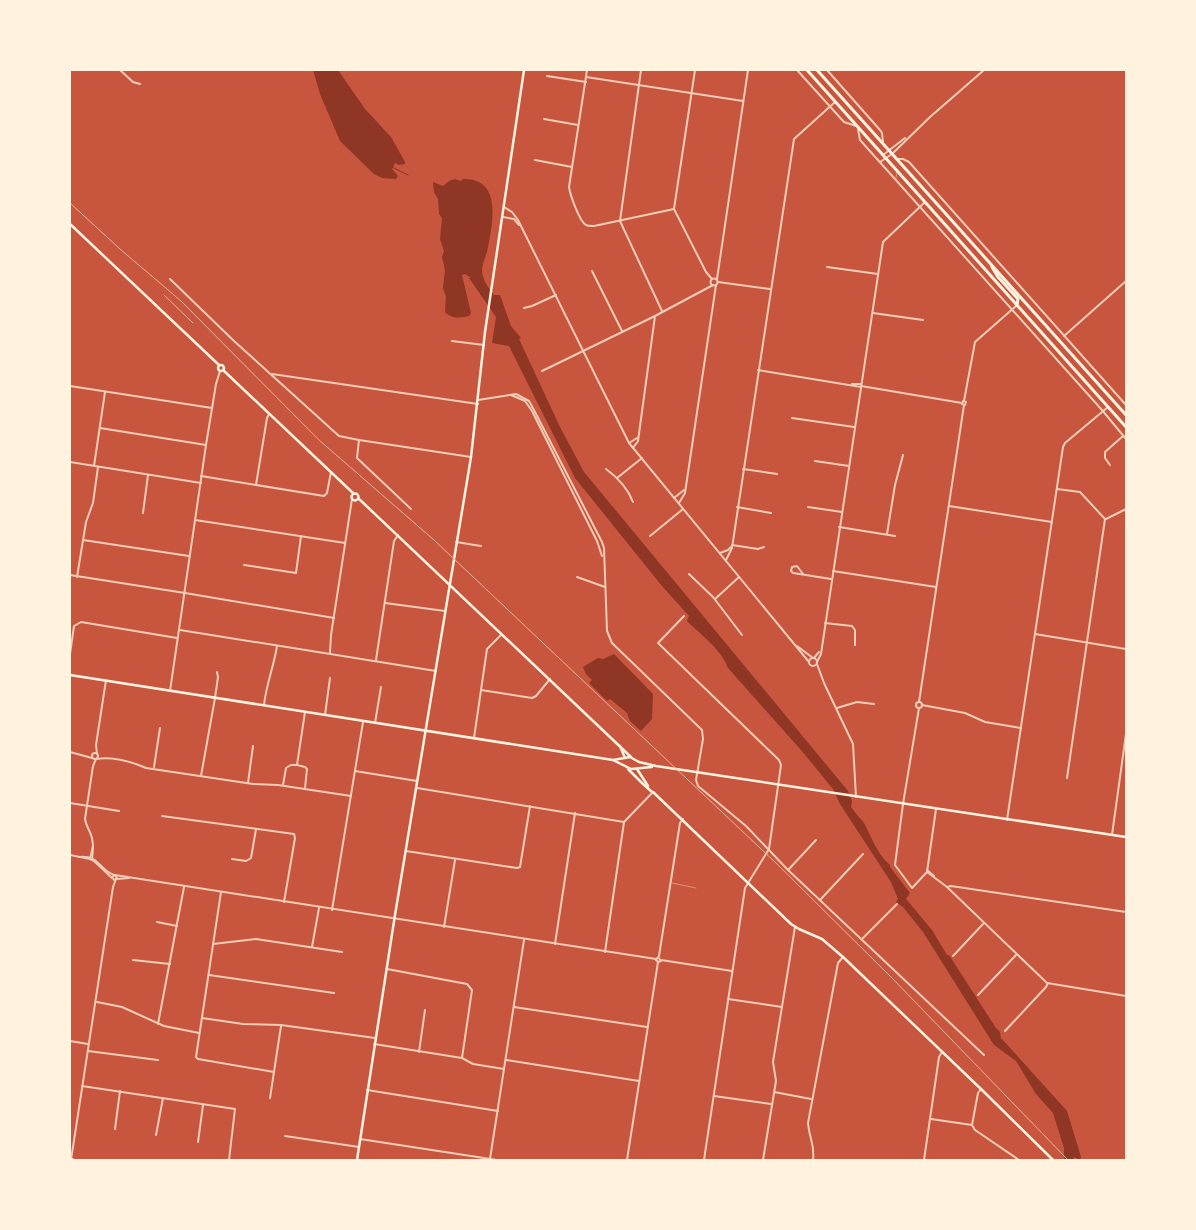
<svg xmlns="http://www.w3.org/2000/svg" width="1196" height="1230" font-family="Merriweather,serif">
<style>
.water{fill:#8f3625}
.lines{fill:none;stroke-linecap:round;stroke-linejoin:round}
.stream{stroke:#8f3625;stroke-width:1}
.service{stroke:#f1ccb7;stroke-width:0.5}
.minor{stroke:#f1ccb7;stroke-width:2}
.tertiary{stroke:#f1ccb7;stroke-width:2}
.secondary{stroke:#fff3e0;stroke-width:2.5}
.primary{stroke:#fff3e0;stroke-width:2.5}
.trunk{stroke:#fff3e0;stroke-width:3}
.rail{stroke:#e9b49f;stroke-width:1}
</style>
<rect width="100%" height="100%" fill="#c8553d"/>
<g class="water">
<polygon points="313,70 338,70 365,109 391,137 405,162 405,164 399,165 395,163 392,169 398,176 396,179 382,178 374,174 340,141 320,94"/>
<path d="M455,179L461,181L463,179C504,178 492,226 487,252C485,258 482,265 482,271C483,281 488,287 494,295H500L511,326L521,338L519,339L560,427L584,472L848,791L852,801L851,807C855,813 860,818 864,823C872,838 877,854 890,865V867L910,893L906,899L932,930L947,955H949L996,1028L1000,1032L1001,1039H1002L1067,1111L1081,1157L1080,1160L1074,1157L1073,1160H1064V1148L1053,1113L1036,1094L1016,1061L994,1045L923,932L903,907L896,902L898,899L891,882L840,804L833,789L801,750L728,668C721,649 701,635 687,621L689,616L662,586L575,478L509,346L492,343L496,317L469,278H471L465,274L462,275L471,313L469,316C461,318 451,319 445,312L446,297L443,288L445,270L442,257L444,251L440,239L442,218L439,214L438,199L434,192L433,182L443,186L449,181Z"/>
<polygon points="614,654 653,694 652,719 641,731 630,721 627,713 610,699 607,701 589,683 592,680 586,674 583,667 598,658 603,659"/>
</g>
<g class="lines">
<polyline class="stream" points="392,167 408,175"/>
<g class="service">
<polyline points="896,178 897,172"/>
<polyline points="672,883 696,888"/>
</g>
<g class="minor">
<polyline points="120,70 133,82 140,84"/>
<path d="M587,70L569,187C570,194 579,221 586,225C588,226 591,226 594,226L674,209"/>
<polyline points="641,70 620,221 662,311"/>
<polyline points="695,70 674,209 706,272 712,279"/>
<polyline points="797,70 844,122 856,126"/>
<polyline points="827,70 880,130 882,133 883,142"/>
<polyline points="547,76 586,82"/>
<polyline points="586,77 743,101"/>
<polyline points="544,119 578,125"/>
<polyline points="858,129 860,140 1102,410 1126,439"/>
<polyline points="897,159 903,159 909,162 1126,405"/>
<polyline points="535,160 572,167"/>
<polyline points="827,267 878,274"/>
<polyline points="592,271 622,331"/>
<circle cx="714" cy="282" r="3.5"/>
<polyline points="170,279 234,341 339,436 359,440 357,458 411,509"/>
<polyline points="717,279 748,70"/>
<polyline points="718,282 770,289"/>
<polyline points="524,308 532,306 556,295"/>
<polyline points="873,313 923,320"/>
<polyline points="1064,336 1126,281"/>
<polyline points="452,341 484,345"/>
<polyline points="758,370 861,387"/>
<polyline points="542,371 655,316 713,285"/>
<polyline points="272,374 478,404"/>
<polyline points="852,384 861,384"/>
<polyline points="70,386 212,408"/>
<polyline points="861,386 962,403"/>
<polyline points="511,395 525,401 532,411 597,541 602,556"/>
<polyline points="478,400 516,394 529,401 535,412 602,542 604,548 607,631 612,643 702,730 703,739 696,780 698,786 746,826 788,870 984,1055"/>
<polyline points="792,418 854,427"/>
<polyline points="100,428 206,445"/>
<polyline points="359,440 471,457"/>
<polyline points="629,443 637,438"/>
<polyline points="633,448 638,441 655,316"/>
<polyline points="815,461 849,466"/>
<polyline points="70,462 201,483"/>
<polyline points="1110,465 1105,458 1105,452 1123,436"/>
<polyline points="94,466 105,392"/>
<path d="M606,469C617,477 628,489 633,502"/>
<polyline points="743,469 777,474"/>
<polyline points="201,476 324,496 327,493 331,472"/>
<polyline points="617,478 642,458"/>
<polyline points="256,485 267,418 269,414"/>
<polyline points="1057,489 1080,492 1105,519 1067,778"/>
<polyline points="674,498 684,490"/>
<polyline points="679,503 685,493 716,285"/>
<polyline points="949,506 1052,522"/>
<polyline points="737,507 771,513"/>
<polyline points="808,507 842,512"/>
<polyline points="143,513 148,475"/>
<polyline points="1106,519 1126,509"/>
<polyline points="195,520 345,543"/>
<polyline points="839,527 895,536"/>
<polyline points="887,534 895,485 903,455"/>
<polyline points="650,536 683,509"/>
<polyline points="83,540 189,556"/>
<polyline points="456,542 481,546"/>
<polyline points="732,545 758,549 764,547"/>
<polyline points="720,553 728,550 731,547"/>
<polyline points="726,560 732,548 794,139 835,102"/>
<polyline points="244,565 296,573 301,536"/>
<polyline points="833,571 936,587"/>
<polyline points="689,574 713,597 742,635"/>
<polyline points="803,574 797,566 792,567 791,571 793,573 831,579"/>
<polyline points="70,575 185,593 334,618"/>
<polyline points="77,577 86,522 93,503 98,467"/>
<polyline points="577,577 605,587"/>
<polyline points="715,599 739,577"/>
<polyline points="385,603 445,611"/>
<polyline points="684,616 658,643 779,760 781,765 769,849 745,888 704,1160"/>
<polyline points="825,623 852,626 855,630 855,645"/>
<polyline points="180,630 436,671"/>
<polyline points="1035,634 1126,649"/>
<polyline points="330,653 331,635 352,499"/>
<polyline points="70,654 74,626 81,622 177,638"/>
<polyline points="814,658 819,652"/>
<polyline points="376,660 394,541 398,535"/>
<polyline points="817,662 821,654 883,242 925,202"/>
<polyline points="481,690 532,698 536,696 550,679"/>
<polyline points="170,691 206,445 216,384 220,371"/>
<path d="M264,705C266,685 274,666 277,646"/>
<polyline points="922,705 965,713 985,722 1021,728"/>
<polyline points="837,708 857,702 874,704"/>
<polyline points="325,715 330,678"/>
<polyline points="375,723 381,687"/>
<polyline points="474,738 487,649 501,635"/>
<polyline points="70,752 92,758"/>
<circle cx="95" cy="756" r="3"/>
<polyline points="97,754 96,745 106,680"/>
<path d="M96,759C113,756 130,761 146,768L253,784L278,785L351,796"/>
<polyline points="297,765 305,767 307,769 305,788"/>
<polyline points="154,767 160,728"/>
<polyline points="355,771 417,781"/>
<polyline points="201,776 215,698 218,677 217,672"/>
<polyline points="248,783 253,746"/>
<polyline points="283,785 286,768 291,765 297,765 305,712"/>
<polyline points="417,788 624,822"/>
<polyline points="70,803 119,811"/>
<polyline points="903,804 895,865 912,888 927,872 936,809"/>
<polyline points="162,816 294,834 295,838 284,902"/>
<polyline points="1007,820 1063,447 1065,443 1108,407"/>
<polyline points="1112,835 1126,734"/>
<polyline points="93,846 90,859 94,861 112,878"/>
<polyline points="406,851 517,868 520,867 530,806"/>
<polyline points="70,855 90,859"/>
<path d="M79,857C100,855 99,870 114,875"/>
<polyline points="232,859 246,861 251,858 256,829"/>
<path d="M92,860C93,852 94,842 91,835C89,829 86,826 85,819L93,766L96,759"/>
<polyline points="789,869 816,840"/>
<polyline points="927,870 934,876"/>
<polyline points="927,872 947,887 1047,983 1126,996"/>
<polyline points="115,875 656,959"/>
<polygon points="115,875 117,878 114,880 112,877"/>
<polyline points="117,879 129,878"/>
<polyline points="947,887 951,886 1126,912"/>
<polyline points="221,892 196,1057 198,1059 274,1072"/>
<polyline points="820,900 863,854"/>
<polyline points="332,910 363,722"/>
<polyline points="157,922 177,926"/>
<polyline points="444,927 455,860"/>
<polyline points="862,939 897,904"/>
<polyline points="213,944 256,939 342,952"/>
<polyline points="555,944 575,813"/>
<polyline points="312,947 319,908"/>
<polyline points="605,952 624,822 653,792"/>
<polyline points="659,956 680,823 683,819"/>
<polyline points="953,956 983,924"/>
<polyline points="133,960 170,964"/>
<polyline points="661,960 732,971"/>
<polyline points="387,969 467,984 472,990 462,1058"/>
<polyline points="209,975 334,993"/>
<polyline points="978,995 1016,955"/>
<polyline points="728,999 782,1007"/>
<polyline points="97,1002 122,1007 164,1026 199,1033"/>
<polyline points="514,1007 647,1027"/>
<polyline points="202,1018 243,1024 281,1025 375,1038"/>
<polyline points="158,1024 184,887"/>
<polyline points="1005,1031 1046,987 1048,983"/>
<polyline points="70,1041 88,1044"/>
<polyline points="374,1044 462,1058 473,1064 504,1069"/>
<polyline points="88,1051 158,1060"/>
<polyline points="419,1052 425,1010"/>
<polyline points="506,1060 639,1081"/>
<polyline points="82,1086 235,1109 229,1160"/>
<polyline points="981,1089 978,1093 972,1125 975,1130 1019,1160"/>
<polyline points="367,1090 498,1111"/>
<polyline points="774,1092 811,1099"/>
<polyline points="714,1096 771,1104"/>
<polyline points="270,1098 281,1026"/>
<polyline points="931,1119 972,1125"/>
<polyline points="115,1129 120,1091"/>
<polyline points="156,1135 163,1098"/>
<polyline points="285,1136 359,1147"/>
<polyline points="360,1139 497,1160"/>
<polyline points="198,1142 203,1105"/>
<polyline points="490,1159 524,940"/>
<polyline points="71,1160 113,887 116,879"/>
<polyline points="627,1160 658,962 661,961 658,957 656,960 658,962"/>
<polyline points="763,1160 776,1081 773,1062 795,927"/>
<path d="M813,1160C815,1143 809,1139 808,1123L838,963L843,957"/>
<polyline points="924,1160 939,1057 942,1052"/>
</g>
<g class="tertiary">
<polyline points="883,155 905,138"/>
<polyline points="880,162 892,154 930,117 984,70"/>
<polyline points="504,207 512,212 518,220 629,443 809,662"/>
<polyline points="503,217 514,219 519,225"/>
<polygon points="963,401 966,402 965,405 962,404"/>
<polyline points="964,401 975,342 1016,306"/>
<polyline points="797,646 813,658"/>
<circle cx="813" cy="662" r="4"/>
<polyline points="817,664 824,683 853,744 856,797"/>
<polyline points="919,702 964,405"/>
<circle cx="919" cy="705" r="3"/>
<polyline points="903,804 919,708"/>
</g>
<g class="secondary">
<polyline points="70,224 219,365"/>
<circle cx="221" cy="368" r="3"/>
<polyline points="223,370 353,493"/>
<circle cx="355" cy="497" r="3.5"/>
<polyline points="358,498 631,757"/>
<polyline points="620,746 625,758"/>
<polyline points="628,769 642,783 652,792"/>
<polyline points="637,769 648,786"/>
<polyline points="653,792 791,924 799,929 822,939 843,957 981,1089 1053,1160"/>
<polyline points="70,1159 74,1160"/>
<polyline points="357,1160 395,915 471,457 485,332 524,70"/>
</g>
<g class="primary">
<polyline points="70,675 613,760 630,757 639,762 656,766 1126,837"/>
<polyline points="613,760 631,769 652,767"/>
</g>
<g class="trunk">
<polyline points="807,70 1126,427"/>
<polyline points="817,70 1126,415"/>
<polyline points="992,267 998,277 1018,299 1017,305"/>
</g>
<g class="rail">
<polyline points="70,203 120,249 181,301 319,440 434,540 777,864 891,977 1068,1160"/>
<polyline points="164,295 193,323"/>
</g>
</g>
<rect width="1196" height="1230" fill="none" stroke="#fff3e0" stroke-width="142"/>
</svg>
